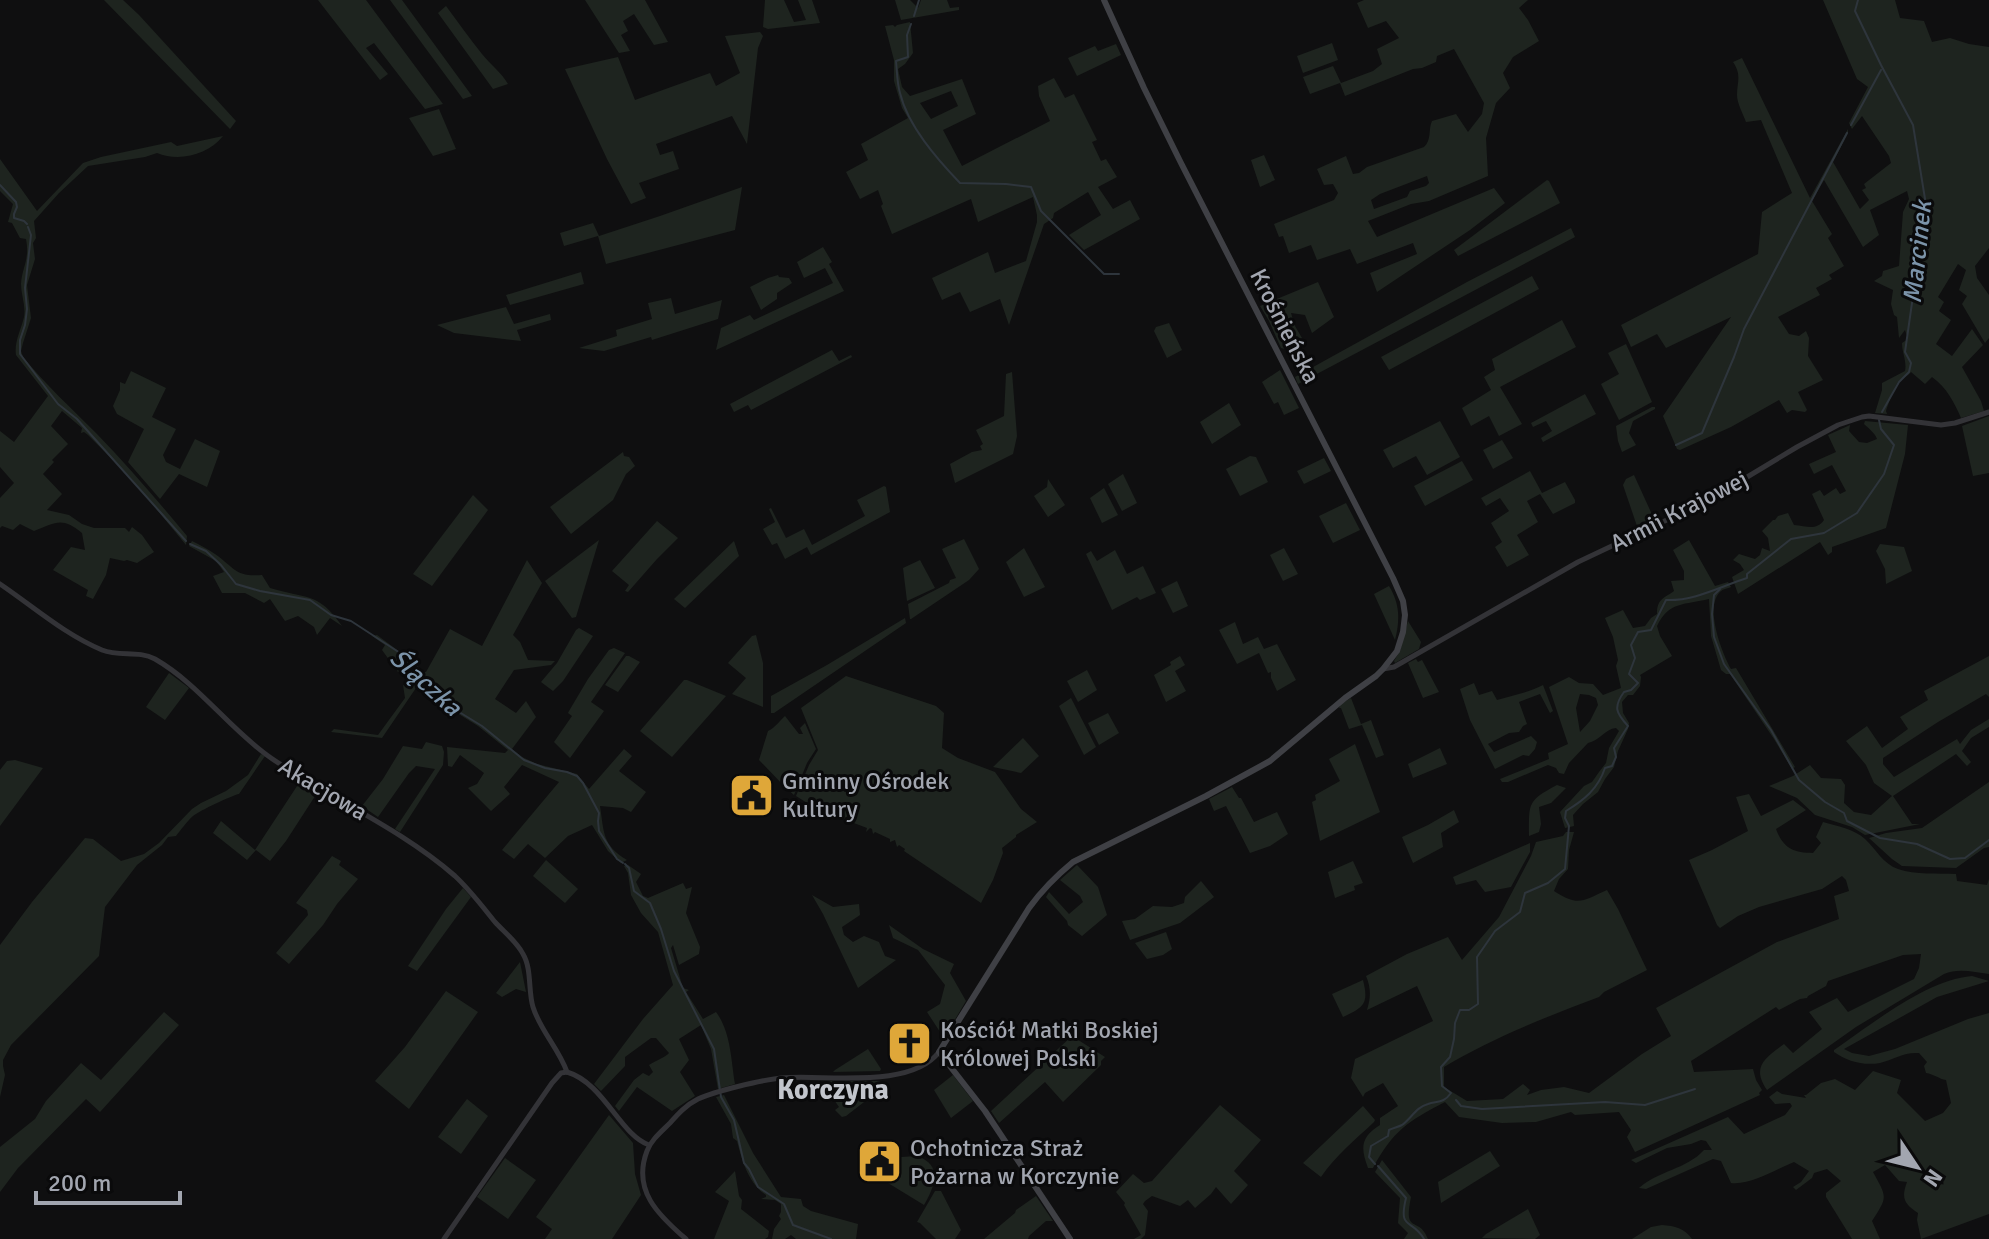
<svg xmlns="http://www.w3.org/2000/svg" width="1989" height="1239" font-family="Signika,sans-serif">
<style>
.green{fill:#1e241f;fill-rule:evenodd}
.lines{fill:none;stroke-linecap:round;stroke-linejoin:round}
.stream{stroke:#2e353c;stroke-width:2}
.tertiary{stroke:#333337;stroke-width:5}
.secondary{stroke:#3f4045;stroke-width:6}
.labels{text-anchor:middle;stroke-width:6;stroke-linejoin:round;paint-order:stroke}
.street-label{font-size:24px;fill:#a2a6b0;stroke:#0a0a0b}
.poi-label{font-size:24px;fill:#a2a6b0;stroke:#0a0a0b;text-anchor:start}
.water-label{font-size:26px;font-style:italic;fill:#7b93a9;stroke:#0a0a0b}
.quarter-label{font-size:28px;font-weight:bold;fill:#c2c5cc;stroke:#0a0a0b}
</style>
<rect width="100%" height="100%" fill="#0f0f10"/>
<g class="green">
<polygon points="104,0 123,0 139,15 236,121 230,129"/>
<polygon points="318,0 366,0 443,104 425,109 374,43 366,48 388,74 380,80"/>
<polygon points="390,0 402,0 472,96 463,99"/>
<polygon points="585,0 645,0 668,42 654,45 634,14 623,21 628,31 621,35 630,51 619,53"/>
<polygon points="765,0 784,0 794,22 806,20 798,0 812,0 820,23 768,29 763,27"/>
<polygon points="895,0 910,0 918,8 921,0 947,0 950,8 959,7 959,10 901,20"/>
<path d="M1364,0H1528L1519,8L1528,20L1539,41L1513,57L1503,73L1510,88L1496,103L1486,138L1488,176L1429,201L1411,204L1368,221L1377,237L1494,188L1505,203L1470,230L1377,292L1370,273L1417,254L1413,243L1357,264L1350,249L1317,260L1311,245L1289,253L1283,236L1279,237L1274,224L1334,200L1338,193L1333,184L1324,185L1317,169L1346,156L1353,174L1359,173L1367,167L1424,147C1432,140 1428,129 1432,121L1456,114L1468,132L1482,114L1484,103L1454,49L1437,56L1436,62L1422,68L1413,69L1345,96L1340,83L1310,94L1303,77L1333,66L1341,83L1373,71L1382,64L1377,49L1399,38L1386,21L1368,28L1357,3ZM1427,176L1429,183L1426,186L1410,191L1407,197L1374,209L1371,200L1380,194Z"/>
<path d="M1823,0H1895L1900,18L1924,21L1932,42L1950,38L1969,44L1989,47V248L1975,266L1977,278L1989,295V338L1985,343L1962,304L1967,296L1959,290L1966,270L1958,264L1938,297L1944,302L1939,311L1951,320L1936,344L1952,356L1972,329L1983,345L1962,367L1981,401L1984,411L1961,418C1954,402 1947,388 1932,377L1925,384L1911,372C1908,376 1904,377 1900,380C1896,382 1888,405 1886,411L1887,414L1875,413L1882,390V383L1905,371C1907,361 1902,353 1902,343L1908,339L1905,330L1899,338L1897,317L1894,315L1891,304L1893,290L1874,281L1882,276L1883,271L1899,266L1903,212L1909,199L1907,191L1870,210L1879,235L1863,247L1824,180L1812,201L1832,234L1828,238L1844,266L1829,275L1832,279L1816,288L1820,295L1778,317L1789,334L1799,336L1806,331L1809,338L1808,356L1823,380L1798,392L1807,410L1805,412L1792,410L1787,413L1779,400L1731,427L1680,450L1677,449L1663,416L1731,317L1666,348L1657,334L1631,347L1621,325L1758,254L1762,212L1792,193L1761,120L1746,122C1743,114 1737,103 1737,95C1737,82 1742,75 1733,62L1742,58L1810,198L1848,129V133L1833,162L1860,209L1869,200L1862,190L1866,188L1864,184L1891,163L1889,156L1862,116L1852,129L1849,123L1868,87L1857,79Z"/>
<path d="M446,6C458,22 470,39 482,54C491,65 501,72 508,84L493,89L438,13Z"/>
<path d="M910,22L913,53L905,64L898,69L902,87L910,96L962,79L976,114L943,130L962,166L1050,121L1039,96L1038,86L1054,78L1065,98L1074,94L1097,140L1092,142L1101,161L1106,159L1117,177L1098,187L1113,209L1130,200L1140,219L1084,250L1069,235L1101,215L1088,192L1054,213L1053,218L1044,224L1009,325L1000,299L970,312L960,292L942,300L932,278L988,252L995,273L1026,261L1037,222V215L1033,197L978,222L971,199L892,234L881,206L883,204L878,190L860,199L846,172L868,160L861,144L908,118L902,108L894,81V60L885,26L893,25L895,27L897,25ZM951,91L958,106L931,119L920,103Z"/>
<polygon points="760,32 763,36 758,48 747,144 732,116 656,144 660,155 673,151 679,169 639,183 646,198 631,204 607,159 565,69 618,57 635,100 710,73 716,86 740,73 725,36"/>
<polygon points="1332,43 1338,60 1303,73 1297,56"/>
<polygon points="1116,44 1121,55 1077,76 1068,58 1095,46 1098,51"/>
<polygon points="439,109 456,149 433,156 409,118"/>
<path d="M223,136C208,155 179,162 157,153L145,157L88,166L59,193L34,221L36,238L33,243L35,259L27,285L31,318L23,343L21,351L23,357C46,385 71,408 96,433C128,466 158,501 187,536L186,545L130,477L88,435L84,432L81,433L82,428L62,411L51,426L68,444L52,460L54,462L43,474L62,494L47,510L69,515L82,524L94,528H125L129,532L132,527L142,535L154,552L137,563L127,560L124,561L110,558L106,575L93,599L86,596L88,590L53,570L71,547L85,550L82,533C61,516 56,523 34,531L20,524L13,530L2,526L0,528V498L14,483L0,467V431L14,442L48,396L16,355C14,342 21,330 24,317C26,306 21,295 21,284C22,267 30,260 26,239L20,238L12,223L8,222L13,204L0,191V159L37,211L83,163L101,157L171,142L177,146Z"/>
<polygon points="1264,155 1275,180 1260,187 1251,160"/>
<polygon points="1547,180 1549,181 1560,203 1458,256 1454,250"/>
<polygon points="742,187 735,230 606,264 598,236 564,246 560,233 593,223 599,236 660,216"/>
<polygon points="1571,228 1575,237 1298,384 1295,377 1467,282"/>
<polygon points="823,247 832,262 829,264 844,291 716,350 721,328 750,315 754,320 833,283 825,268 804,278 797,262"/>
<polygon points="581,272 584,284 510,305 506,295"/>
<polygon points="778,275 779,277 789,278 792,283 777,293 777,299 761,310 750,287 768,278"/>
<polygon points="1532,276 1539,289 1389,370 1381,357"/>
<polygon points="1318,282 1334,317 1312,333 1305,315 1291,313 1295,326 1302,338 1285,349 1281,348 1269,321 1260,306"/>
<polygon points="671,298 675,314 722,300 718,319 652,340 651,337 604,351 579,348 617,336 616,330 652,319 648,303"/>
<polygon points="506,307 514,324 550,314 551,320 517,330 521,341 454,333 437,325"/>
<polygon points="1562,320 1576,347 1500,387 1522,424 1499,436 1489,416 1471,426 1462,408 1491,390 1484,377 1495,370 1492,359"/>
<polygon points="1169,323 1182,350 1167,358 1154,331 1156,327"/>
<polygon points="1626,344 1652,402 1619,420 1601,384 1619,374 1608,353"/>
<polygon points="832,350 839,361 851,355 852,357 751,410 748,405 734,412 730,404"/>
<polygon points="1280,370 1299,408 1284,415 1278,402 1274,404 1262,382"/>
<polygon points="131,371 166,388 152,417 176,429 163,455 166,462 180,469 195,439 220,451 207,487 179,474 160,499 128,462 144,429 117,414 113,406 120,390 120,382 125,384"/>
<polygon points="1012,372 1017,436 1013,454 955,483 950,464 972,452 982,450 980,446 983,444 976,430 1004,416 1006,374"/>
<polygon points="1585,394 1596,414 1543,442 1541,438 1552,431 1546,421 1533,427 1531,423"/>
<polygon points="1229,403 1241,425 1212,444 1200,422"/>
<polygon points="1652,407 1655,407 1655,409 1633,421 1629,433 1636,445 1622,452 1618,441 1616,426"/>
<polygon points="1989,416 1989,473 1973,476 1962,426"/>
<polygon points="1440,421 1460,457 1427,475 1416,456 1393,468 1383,450"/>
<path d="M1865,421L1908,425L1905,454L1886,528L1832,547V552L1828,555L1820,542L1738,594L1732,577L1744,570L1740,564L1733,560L1739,554L1755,559L1760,555L1762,548L1770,551L1768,538L1762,531L1773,520H1775L1778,516L1788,513L1794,525C1807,526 1816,531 1824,520L1812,494L1820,490L1824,496L1836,488L1840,494L1846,491L1832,465L1814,474L1809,464L1836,452L1828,435L1850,425L1849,431L1859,442L1867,443L1877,439C1875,433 1869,429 1864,424Z"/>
<polygon points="1502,440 1513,458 1493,469 1483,450"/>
<polygon points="623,452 624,456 629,457 635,466 626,474 613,500 571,534 550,507"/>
<polygon points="1250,456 1256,457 1268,482 1240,496 1226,469"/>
<polygon points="1324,458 1331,471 1304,484 1297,471"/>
<polygon points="1462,461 1473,480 1425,506 1414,486"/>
<polygon points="1530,471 1542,493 1565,482 1575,500 1575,503 1553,514 1540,494 1527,501 1538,522 1517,535 1529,555 1507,567 1495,547 1502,542 1491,523 1509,511 1500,498 1486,506 1481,498"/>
<polygon points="1123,474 1137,503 1122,511 1108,484"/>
<polygon points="1634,475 1655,521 1638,529 1623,485 1626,479"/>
<polygon points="1048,479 1065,505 1048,517 1034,496 1047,487"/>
<polygon points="884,486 886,487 890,512 811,555 807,547 785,559 777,543 772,545 763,529 775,522 769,509 771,508 786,538 804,529 812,545 865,516 857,500"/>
<polygon points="1104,488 1118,515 1102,523 1090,498"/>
<polygon points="473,495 488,510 432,586 413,574"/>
<polygon points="1346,503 1360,530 1333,543 1319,516"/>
<polygon points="657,521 678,538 657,559 628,592 625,591 629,585 612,571"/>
<polygon points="964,539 979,569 969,580 911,619 910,619 908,604 949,583 950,580 956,578 942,549"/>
<polygon points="599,540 576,617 572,618 545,581"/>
<path d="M1689,540L1715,586L1728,582L1731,587C1726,589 1722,589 1719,593C1705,609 1722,653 1731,669L1736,668L1795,767L1792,769L1774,739L1730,674H1726L1721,670L1711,636L1709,599C1685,605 1669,601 1657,626L1660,636L1672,656L1640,675L1641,677L1640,686L1633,695H1628L1622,702L1623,713L1629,723L1628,729L1618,751L1614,767L1605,779L1598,792L1583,804L1573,815L1574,826L1565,828L1560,812L1584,786L1592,782L1599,772L1606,763L1609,748L1619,731L1616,728C1605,729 1599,741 1588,743L1569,763L1564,774L1559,773L1556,768L1548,765L1508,782H1502L1500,779L1549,759L1548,753L1568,744L1549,687L1569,677L1579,683L1593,684L1603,695L1621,688L1616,666L1618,660L1613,637L1605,618L1623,610L1633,628L1645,626L1651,618L1657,614C1657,599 1663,599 1674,591L1671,581L1684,580V571L1673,550ZM1580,694L1589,695L1596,698L1598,705L1590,721L1580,732L1576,708Z"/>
<path d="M192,541C200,545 208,549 215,554C235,568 235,577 262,575L270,588C305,599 318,591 342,626L330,618L317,635L314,627L298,616L285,621L270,599L264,603L245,593H222L213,576L224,572L216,561L189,546Z"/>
<polygon points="734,541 739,556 685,608 674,599"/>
<polygon points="1880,544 1904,547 1912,571 1886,584 1885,569 1876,551"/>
<polygon points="1024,548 1045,587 1024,597 1006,562"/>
<polygon points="1284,548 1298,574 1283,581 1270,555"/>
<polygon points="1115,550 1127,574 1143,566 1156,593 1140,600 1137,597 1112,610 1086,554 1091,551 1097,561"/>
<path d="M527,560L542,583L513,635L520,642L528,660L555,661L551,665L514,670L495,699L516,713L526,701L536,717L512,749L522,757L537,764L577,774L589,789L624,749L632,756L619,771L646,792L631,812L623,808L600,806C604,832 602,845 627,860L621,863L608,851L592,825L568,836L545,858L528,844L514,859L502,850L559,782L522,765L504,787L510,794L491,811L468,788L477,784L484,773L460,755L452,767L448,766L447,747L505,753L508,750L478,726L433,698L429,692L418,685L382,738L331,732L334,729L378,735L405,698L403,685L409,687L416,675L409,669L404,672H398L382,650L385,645L372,636L377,635L408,658L423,672H426L450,629L482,646Z"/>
<polygon points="920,560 935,588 907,601 903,568"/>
<polygon points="1177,581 1188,606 1173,613 1161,589"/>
<path d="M1389,586C1400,604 1400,620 1395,640L1374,594Z"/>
<polygon points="905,618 906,623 774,713 771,713 771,696 827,665"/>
<polygon points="1408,621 1421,642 1419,649 1395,663 1394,661 1400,651"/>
<polygon points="1235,622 1243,644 1258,637 1264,649 1277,644 1296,680 1277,691 1271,678 1271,672 1268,673 1259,653 1237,664 1219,630"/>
<polygon points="579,628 593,636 563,681 553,691 541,682 557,663 576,630"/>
<polygon points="756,635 763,663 763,707 732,694 746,678 728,663 752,636"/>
<polygon points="614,648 625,653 591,702 604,711 570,758 554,742 572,716 568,713 569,711 588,679 609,650"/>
<polygon points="626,656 629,656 640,662 618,692 605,685"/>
<polygon points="1180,656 1185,665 1175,671 1186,691 1166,702 1154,675 1171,665 1170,662"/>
<polygon points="1989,656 1989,697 1986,694 1938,722 1883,758 1883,764 1894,777 1957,739 1960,744 1971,730 1989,719 1989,727 1971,738 1962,751 1971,762 1967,766 1956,754 1893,796 1912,824 1920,824 1865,835 1852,827 1815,815 1797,798 1769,786 1793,776 1810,765 1821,778 1841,779 1845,785 1844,803 1854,812 1871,815 1892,796 1874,783 1866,765 1846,741 1867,726 1882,748 1908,729 1900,717 1928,700 1924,691"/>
<polygon points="1416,659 1418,662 1422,660 1439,692 1423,698 1408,663"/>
<polygon points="1087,670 1097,690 1078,702 1067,681"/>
<polygon points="169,673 189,688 165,720 146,707"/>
<polygon points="846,676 936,706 944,713 942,748 958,758 995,772 1021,809 1037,822 1016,835 1016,837 1002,848 1003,853 993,880 981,903 904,851 905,849 899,845 897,847 895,840 890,842 890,839 875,832 873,834 872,829 870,828 866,832 867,828 830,814 828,816 796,796 809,765 818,750 801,708"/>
<polygon points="684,680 687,680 726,696 672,757 640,731"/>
<path d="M1474,683L1479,695L1492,691L1497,700C1513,695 1528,693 1543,685L1553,711L1550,713L1540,694L1519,702L1527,724L1523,726L1519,732L1509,733L1488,744L1494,752L1531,736L1537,742L1535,749L1529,756L1523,755L1495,769L1470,720L1460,689Z"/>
<polygon points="1071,698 1096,747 1084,755 1059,706"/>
<polygon points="1351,698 1361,724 1371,720 1384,755 1376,758 1362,725 1349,729 1341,708 1339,708 1341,704"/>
<polygon points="1108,713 1119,733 1099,745 1088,723"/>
<path d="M785,716L799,734H803L800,728L805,723L816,749L807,763L794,795L784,786L759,760L768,731C776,727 779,721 785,716Z"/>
<polygon points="1023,738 1039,756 1021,773 993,767"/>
<polygon points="426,742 442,746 444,752 443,765 400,832 395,829 435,769 416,766 409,773 378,817 362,806 383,779 403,746 422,749"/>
<polygon points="1355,744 1380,812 1320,841 1312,802 1316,800 1315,795 1340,781 1329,759"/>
<polygon points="1440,748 1447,764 1413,778 1408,764"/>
<path d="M261,754L265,756L239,794C233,795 199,811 193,816C187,821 181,830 176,836L168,837L162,845L137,865L105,907L99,956L11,1045L3,1060V1066L5,1075L0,1097V945L32,902L85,838L93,839L121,861L144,854L159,843L192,809L201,803L226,791L248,775Z"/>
<polygon points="15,760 43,768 0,826 0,770 7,761"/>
<polygon points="301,780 319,790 286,841 270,861 256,850 247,860 213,833 221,821 255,850"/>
<polygon points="1989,782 1989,847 1984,848 1956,868 1902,866 1892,859 1869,838 1886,833 1922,828"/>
<path d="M1557,785L1566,788L1551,803L1539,807L1541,824L1539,832L1529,836C1529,803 1527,801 1557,785Z"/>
<polygon points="1232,787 1239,798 1241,798 1254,822 1277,812 1288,834 1270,846 1250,853 1226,806 1214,811 1209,799"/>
<path d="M1749,794L1761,816L1793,800L1806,810L1776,829C1783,848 1793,853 1813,853L1821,843L1816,837L1823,822C1837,826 1854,829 1865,839C1876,849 1883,864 1898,869C1916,875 1937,873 1956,874L1957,881L1987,885L1989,879V974C1974,972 1958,968 1944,974L1856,1027L1767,1090C1751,1067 1765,1058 1784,1044L1793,1053L1822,1029L1809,1012L1837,998L1848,1012L1914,979L1919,968L1921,954L1903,955L1828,981L1826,986L1808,996L1807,998L1800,999L1779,1010L1776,1007L1691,1061L1694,1072L1753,1069L1756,1080L1762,1090L1759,1093L1760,1095L1635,1152L1627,1137L1631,1130L1619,1112L1575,1115L1571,1112L1536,1122L1502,1123L1459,1117L1445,1102C1408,1121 1393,1131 1373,1168H1368C1360,1147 1361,1137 1380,1125V1118L1398,1106L1383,1083L1365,1093L1363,1097L1351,1078L1355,1059L1433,1021L1417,986L1367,1010C1371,997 1371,988 1366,976L1407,954L1448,937L1462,960L1499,917L1531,856L1536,842L1563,836L1566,832H1574L1569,850L1568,869L1559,879L1554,891C1579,907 1582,901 1607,890L1618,909L1647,970L1604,992L1599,997C1546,1017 1492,1038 1444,1067V1087L1467,1101L1503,1099L1523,1084L1530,1090L1527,1095L1541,1090L1564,1087L1589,1093L1642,1054L1671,1036L1656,1008L1777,942L1839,919L1834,896L1849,891L1846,880L1842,876L1822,889L1759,907L1738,916L1720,928L1717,925L1689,860L1712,850L1748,831L1736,797Z"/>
<polygon points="1454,810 1459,822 1441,833 1443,847 1413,863 1402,837 1428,825"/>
<polygon points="1530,843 1530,852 1511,887 1485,892 1476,880 1456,885 1453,877"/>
<polygon points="332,856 341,861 339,865 358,879 337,904 323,925 289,964 276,953 308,915 307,910 296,903"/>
<polygon points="546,860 578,889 565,903 533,876"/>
<polygon points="1353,861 1363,883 1354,886 1355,890 1335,898 1328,872"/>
<path d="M628,865L641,874L636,882L643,896L648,898L683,883L686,889L692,887L686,913L700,947L699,954L679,965L673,945L671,948L683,988L689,990L686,992L703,1019L716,1012C731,1032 731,1060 735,1084L718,1089L711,1049L701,1025L679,1039L689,1060L680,1072L695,1096L672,1111L637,1087L619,1111L615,1106L634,1080L643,1073L649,1076L653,1072L649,1065C655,1061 666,1057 669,1053L656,1038H651L625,1057V1066L601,1091L594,1084L643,1019L673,985L658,932L641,913L631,895L628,873L624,866Z"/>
<polygon points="1077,865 1098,887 1107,915 1082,936 1068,925 1067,921 1046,897 1049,892 1069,914 1083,902 1080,896 1060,880"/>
<polygon points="1201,881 1214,897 1180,923 1130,940 1122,921 1135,919 1153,906 1172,907 1184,903 1185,897"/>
<polygon points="463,888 471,897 417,971 408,966 446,909"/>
<polygon points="812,895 833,907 859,904 860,915 842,927 844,935 853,942 864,936 879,942 885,956 896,960 858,988 823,914"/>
<polygon points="889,925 923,949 954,964 950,973 966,1001 944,1038 927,1012 940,1004 945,985 918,950 893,938"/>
<polygon points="1166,932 1172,949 1163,955 1147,959 1135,943"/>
<polygon points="520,962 526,992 516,989 502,997 496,993"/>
<path d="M1972,976L1989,981L1937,997L1844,1049L1852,1053L1869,1056L1895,1049L1968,1019L1989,1013V1214L1921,1239L1917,1220L1918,1213C1904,1204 1901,1198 1907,1182L1899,1181L1885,1165L1873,1172C1887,1198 1888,1196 1872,1221L1880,1239H1852L1826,1197V1193L1841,1181L1827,1169L1814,1173L1812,1178L1796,1190L1793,1187L1801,1182L1809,1171L1794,1162C1774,1170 1752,1185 1731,1183L1721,1161L1713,1159L1646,1189L1639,1188C1658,1171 1687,1169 1704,1150H1712L1706,1141L1701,1140L1691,1144L1667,1148L1636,1163L1631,1160L1728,1117L1744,1134L1785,1115L1792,1106L1790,1103L1775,1104L1769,1097L1777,1091L1782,1094L1806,1098L1804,1095H1806L1821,1083L1835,1079L1855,1090L1873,1071L1901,1080L1897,1093L1925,1121L1943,1113L1951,1103L1946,1080C1939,1079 1934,1074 1926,1073L1924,1066L1927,1062L1919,1053C1903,1052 1895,1059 1880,1063C1863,1066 1847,1061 1834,1052V1050C1872,1024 1926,980 1972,976Z"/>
<path d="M1363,980C1369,1004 1364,1007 1343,1017L1332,994Z"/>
<polygon points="446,991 478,1012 409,1109 375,1081 405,1047"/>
<polygon points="164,1012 179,1025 100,1112 86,1099 18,1168 0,1192 0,1147 35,1119 46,1101 81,1063 101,1080"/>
<polygon points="1072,1036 1105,1057 1101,1061 1101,1065 1063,1102 1045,1082 999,1123 991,1111"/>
<polygon points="868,1049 881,1069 880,1071 833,1072 835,1070"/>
<polygon points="953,1075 973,1101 951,1118 934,1090"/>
<polygon points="831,1081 883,1081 886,1085 846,1116 842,1117 835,1110 839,1107 830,1094 826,1096 822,1088 825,1083"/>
<path d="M724,1095L753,1153L781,1197L801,1199L803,1206L811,1211L858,1224L856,1239H796L791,1235L785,1239H772L774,1229L781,1219L779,1216L781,1212V1204L775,1200L761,1199L766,1197V1195C748,1183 742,1160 737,1141L733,1138L731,1124L716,1097Z"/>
<polygon points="467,1099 488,1116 461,1154 438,1137"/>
<polygon points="1220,1105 1261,1140 1234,1171 1248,1185 1231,1204 1216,1187 1211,1194 1195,1208 1188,1200 1180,1206 1152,1196 1145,1201 1143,1204 1148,1211 1145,1235 1141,1239 1134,1239 1141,1235 1124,1205 1125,1203 1116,1192 1133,1174 1144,1183 1152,1181"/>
<path d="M1363,1106L1375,1120L1374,1122C1355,1140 1336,1155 1321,1177L1303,1163Z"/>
<polygon points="609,1115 633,1143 635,1174 641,1195 612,1239 545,1239 552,1229 536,1217"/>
<polygon points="1490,1151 1500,1166 1441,1203 1438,1182"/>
<path d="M917,1156C943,1165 935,1186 924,1205L888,1183L901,1157Z"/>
<polygon points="505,1158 536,1180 508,1219 477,1197"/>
<path d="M1382,1160L1411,1197C1403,1236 1419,1215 1428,1239H1404L1408,1233L1398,1223L1400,1198L1375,1172Z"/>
<polygon points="735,1171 739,1196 742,1200 741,1209 769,1231 768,1237 765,1239 714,1239 729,1201 715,1192"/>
<polygon points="935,1191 941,1191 961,1230 955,1239 936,1239 920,1223 917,1222"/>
<polygon points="1036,1196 1053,1221 1046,1221 1029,1236 1028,1239 984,1239 1015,1213 1016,1210"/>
<polygon points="1528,1209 1540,1235 1535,1239 1482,1238 1486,1234"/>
<path d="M1662,1225C1675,1226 1684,1228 1692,1239H1632L1651,1227Z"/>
</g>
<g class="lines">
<g class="stream">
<polyline points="1858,0 1855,11 1881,65 1913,125 1926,205 1905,352 1911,363 1909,372 1899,382 1882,412"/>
<polyline points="914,16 919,0"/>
<path d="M911,24L907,35L908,57L896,61C897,71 897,83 900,93C908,126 937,159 960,183L1006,184L1031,187L1041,211L1104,274H1119"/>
<polyline points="1851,125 1881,70"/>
<polyline points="0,185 16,202 17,207 14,214 14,218 24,221 27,224"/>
<polyline points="28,227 31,235 25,288 27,309 25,325 20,340 20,354 58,404 77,419 186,541"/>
<polyline points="1676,445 1702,433 1734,357 1744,329 1847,133"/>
<polyline points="190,544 206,551 221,565 236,584 260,591 310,600 331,615 351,621 397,651 419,669 433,696 482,726 524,760 545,768 567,772 577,776 583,783 599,813 598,821 599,831 617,859 623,863"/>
<polyline points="1720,589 1714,595 1712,614 1714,637 1724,664 1771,730 1799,780 1825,802 1844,813 1847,821 1880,838 1917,844 1950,859 1965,858 1989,840"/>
<polyline points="625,864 629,868 634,891 650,903 661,929 674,971 714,1049 721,1097 734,1120 744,1163 749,1169 758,1187 784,1204 793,1225 831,1239"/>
<polyline points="1456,1100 1461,1106 1482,1109 1605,1102 1645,1105 1695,1089"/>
<path d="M1375,1164L1369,1157L1371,1146L1388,1136L1389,1130C1393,1128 1398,1127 1402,1125C1411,1119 1416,1107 1428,1104C1438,1101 1444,1103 1451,1093L1442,1086L1441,1067L1450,1057L1454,1039L1455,1023L1460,1010H1469L1478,1004L1477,957L1495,931L1520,912L1525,893L1548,883L1565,869L1569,826L1565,818L1566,811C1584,800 1598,789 1605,768L1612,766L1616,757L1614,748L1628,726C1616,713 1613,707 1624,692L1631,690L1638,683L1629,674L1635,658L1631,645L1638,632L1651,630L1666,600C1695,601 1719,587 1747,578V574L1791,539L1824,533L1857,513L1884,474L1894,445L1881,429L1879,420"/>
<path d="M1378,1166L1406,1198C1398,1231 1412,1218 1424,1239"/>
</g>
<g class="tertiary">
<path d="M0,584C34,607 64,634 102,650C120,657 138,650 155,659C200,685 229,729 271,758C331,799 400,828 455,876C470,890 482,906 495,922C504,932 517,942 523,954C532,969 528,991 533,1007C540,1030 559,1049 567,1072"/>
<polyline points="1383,669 1394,667 1578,562 1709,500 1797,447 1838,425 1862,417 1869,416 1941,425 1955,423 1989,412"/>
<path d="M567,1072C604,1083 620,1135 649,1145"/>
<polyline points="444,1239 552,1083 561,1073 567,1072"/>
<path d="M686,1239C658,1215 632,1190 647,1151C651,1140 661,1132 670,1123C678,1114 686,1105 698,1099C715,1091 762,1080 781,1078C824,1074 910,1090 939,1052"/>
</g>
<path class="secondary" d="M1070,1239L985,1111L939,1052L1029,908C1042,890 1056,876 1073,862L1206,796L1270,761L1345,698L1376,676L1383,669L1397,651L1403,632L1405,615L1403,601L1393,578L1181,163L1144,88L1104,0"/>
</g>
<defs>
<symbol id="civic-square" viewBox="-11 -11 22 22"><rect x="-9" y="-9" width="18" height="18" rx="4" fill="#dfa739" stroke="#0a0a0b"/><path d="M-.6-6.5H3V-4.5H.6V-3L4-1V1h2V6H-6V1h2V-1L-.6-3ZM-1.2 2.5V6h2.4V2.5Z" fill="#111"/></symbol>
<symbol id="church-square" viewBox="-11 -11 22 22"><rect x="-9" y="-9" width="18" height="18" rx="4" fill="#dfa739" stroke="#0a0a0b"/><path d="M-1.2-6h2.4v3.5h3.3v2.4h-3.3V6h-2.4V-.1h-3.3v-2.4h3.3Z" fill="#111"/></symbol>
</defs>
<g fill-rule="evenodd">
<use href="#civic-square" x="726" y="770" width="51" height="51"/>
<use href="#church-square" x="884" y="1018" width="51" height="51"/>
<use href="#civic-square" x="854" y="1136" width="51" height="51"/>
</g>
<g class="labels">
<g class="street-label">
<text transform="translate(1285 326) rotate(63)" y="8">Krośnieńska</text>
<text transform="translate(1679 511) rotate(-27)" y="8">Armii Krajowej</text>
<text transform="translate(323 789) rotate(31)" y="8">Akacjowa</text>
</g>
<g class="poi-label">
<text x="782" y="789">Gminny Ośrodek<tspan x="782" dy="28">Kultury</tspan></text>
<text x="940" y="1038">Kościół Matki Boskiej<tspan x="940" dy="28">Królowej Polski</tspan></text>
<text x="910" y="1156">Ochotnicza Straż<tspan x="910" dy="28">Pożarna w Korczynie</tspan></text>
</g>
<g class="water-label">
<text transform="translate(1917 252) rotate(-84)" y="9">Marcinek</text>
<text transform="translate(426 682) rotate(42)" y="9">Ślączka</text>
</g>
<g class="quarter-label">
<text x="833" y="1099">Korczyna</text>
</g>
</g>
<g transform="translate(1917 1167) rotate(125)" stroke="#0a0a0b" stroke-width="6" paint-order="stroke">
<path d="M0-6L14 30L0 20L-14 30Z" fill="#a2a6b0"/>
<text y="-12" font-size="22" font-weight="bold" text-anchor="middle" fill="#a2a6b0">N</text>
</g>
<path d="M36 1191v12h144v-12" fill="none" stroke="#a2a6b0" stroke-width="4"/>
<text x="48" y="1191" font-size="24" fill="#a2a6b0" stroke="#0a0a0b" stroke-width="6" paint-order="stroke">200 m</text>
</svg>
